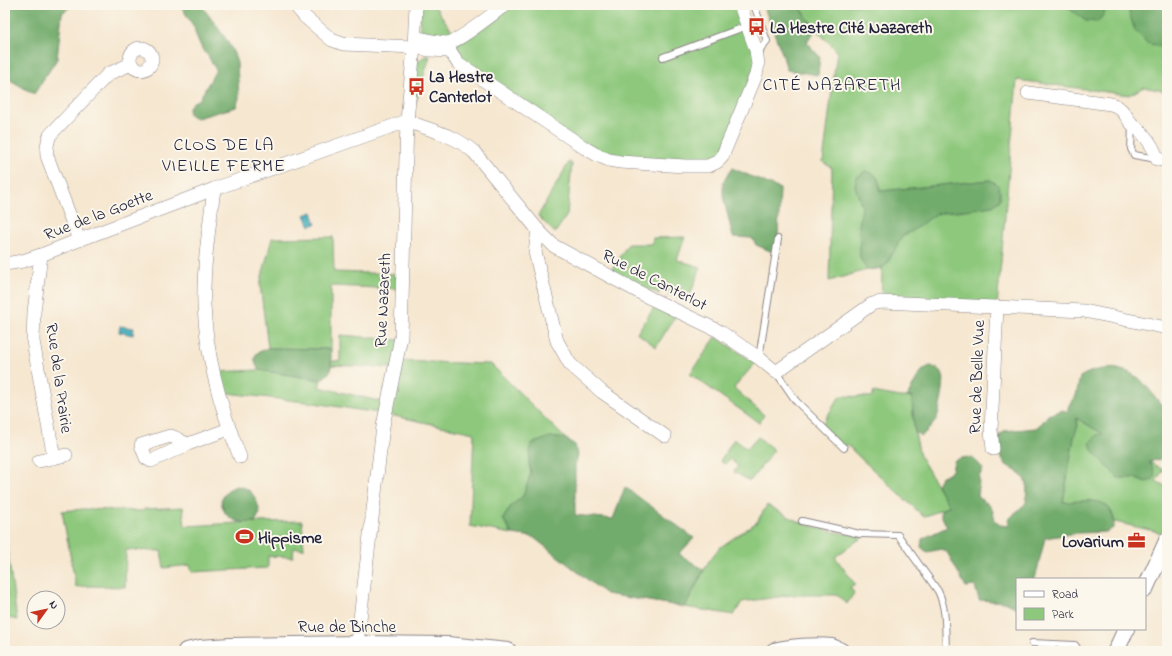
<svg xmlns="http://www.w3.org/2000/svg" width="1172" height="656" font-family="'Indie Flower',sans-serif">
<style>
.green{fill:#8dc87c;stroke:#58755c}
.forest{fill:#72ac6c;stroke:#4a6754}
.water{fill:#3dacba;stroke:#30677a}
.lines{fill:none;stroke-linecap:round;stroke-linejoin:round}
.service-casing{stroke:#8c8486;stroke-width:8}
.minor-casing{stroke:#8c8486;stroke-width:14}
.tertiary-casing{stroke:#8c8486;stroke-width:18}
.service{stroke:#fff;stroke-width:6}
.minor{stroke:#fff;stroke-width:13}
.tertiary{stroke:#fff;stroke-width:16}
.labels{text-anchor:middle;stroke-width:4;stroke-linejoin:round;paint-order:stroke}
.poi-label{font-size:17px;font-weight:bold;fill:#22223b;stroke:#fbf7ec;text-anchor:start}
.street-label{font-size:17px;fill:#22223b;stroke:#fbf7ec}
.neighbourhood-label{font-size:18px;letter-spacing:1px;fill:#22223b;stroke:#fbf7ec}
</style>
<rect width="100%" height="100%" fill="#fbf7ec"/>
<filter id="ink" filterUnits="userSpaceOnUse"><feTurbulence type="fractalNoise" baseFrequency=".025" numOctaves="2"/><feDisplacementMap in="SourceGraphic" scale="8" xChannelSelector="R" yChannelSelector="G"/><feConvolveMatrix kernelMatrix="1 2 1 2 8 2 1 2 1" color-interpolation-filters="sRGB"/></filter>
<filter id="wash" filterUnits="userSpaceOnUse"><feTurbulence type="fractalNoise" baseFrequency=".012" numOctaves="4" result="noise"/><feDisplacementMap in="SourceGraphic" scale="16" xChannelSelector="R" yChannelSelector="G"/><feGaussianBlur stdDeviation="0.9" result="paint"/><feColorMatrix in="noise" values="0 0 0 0 0 0 0 0 0 0 0 0 0 0 0 0 0 1.4 0 .05"/><feComposite in="paint" operator="in"/></filter>
<g filter="url(#wash)">
<rect width="100%" height="100%" fill="#f6e7d0"/>
<g class="green">
<path d="M421,5H434L455,35L448,40C442,39 430,38 426,35C416,29 420,14 421,5Z"/>
<polygon points="505,5 737,5 758,57 718,162 608,160 453,59 458,39"/>
<polygon points="799,5 1167,5 1167,92 1144,87 1129,95 1017,80 997,307 881,302 882,268 867,270 829,281 832,168 823,162 837,51 816,30"/>
<polygon points="425,56 430,56 415,104 415,64"/>
<polygon points="569,162 572,164 567,215 555,233 538,216"/>
<polygon points="333,237 334,272 402,274 402,289 331,286 331,349 268,348 260,284 272,238"/>
<polygon points="685,237 677,260 701,267 688,300 666,294 668,291 662,288 659,294 650,289 646,296 608,275 628,244 652,244 653,238"/>
<polygon points="655,306 675,317 656,347 637,333"/>
<polygon points="340,335 400,340 396,361 491,364 566,439 550,437 529,462 531,473 523,497 511,506 503,519 512,534 470,526 474,433 385,414 314,403 218,392 214,372 259,370 321,380 319,387 387,403 394,368 331,365 331,361 340,361"/>
<polygon points="716,337 755,363 734,388 764,415 759,423 690,374"/>
<polygon points="873,392 900,397 912,397 914,428 920,456 949,506 924,517 855,453 847,444 844,448 821,426 840,396 873,397"/>
<polygon points="1076,417 1163,470 1156,481 1167,487 1167,534 1115,522 1111,511 1063,502 1074,437 1078,425"/>
<polygon points="758,437 774,450 750,481 734,472 738,466 730,459 725,464 720,461 734,439 747,449"/>
<path d="M767,505C777,510 787,516 797,521C818,529 841,534 864,536L835,557L855,584L850,587L854,593L847,604L837,595H792L742,602L734,615L685,607L709,561L719,548L757,522Z"/>
<polygon points="183,507 185,526 255,522 302,521 304,549 294,548 293,557 268,556 268,568 192,572 190,565 164,568 161,551 126,550 125,587 91,586 76,587 62,511 83,509 143,511 144,509"/>
<polygon points="5,532 17,620 5,617"/>
</g>
<g class="forest">
<polygon points="5,5 73,5 62,13 57,59 34,94 5,77"/>
<path d="M175,5H201C211,19 235,47 237,64L239,98L236,107L197,118L190,115L188,111C190,104 193,101 199,100L216,70L208,56L202,49L196,35L194,27L182,8Z"/>
<polygon points="763,5 799,5 816,30 806,42 820,57 818,75 787,70 782,53"/>
<path d="M1064,5H1105C1106,13 1102,17 1097,22L1086,21Z"/>
<polygon points="1131,5 1167,5 1167,49 1147,43 1135,31 1129,12"/>
<polygon points="732,168 780,189 778,239 775,253 756,245 752,238 733,237 723,196 723,182"/>
<path d="M865,171C878,174 879,178 880,191L990,180C1001,185 1000,188 1000,200L993,206L936,214L911,232L903,235L887,264L882,268L867,270L860,258L859,226L862,207L855,186L856,178Z"/>
<path d="M268,348L331,349V371L321,380L259,370C255,364 253,359 257,353Z"/>
<path d="M931,366C936,368 941,370 943,375C946,380 939,415 936,420C932,426 927,432 921,436L915,432L914,428L912,397H907C913,387 919,368 931,366Z"/>
<path d="M1114,368L1128,372L1139,378L1148,388L1167,412V451L1160,459L1149,462C1153,468 1157,473 1153,480L1146,482L1136,478H1118L1092,450L1090,442L1097,435L1103,434L1076,418L1078,425L1074,437L1063,502C1079,502 1104,495 1112,513C1114,519 1115,522 1113,528L1107,532L1076,533L1045,538L1035,579H1017V608L1005,602L979,600L975,586L966,587L947,552L942,549L927,552L921,547L922,539L947,527L941,515V510L949,506L937,485L941,477L952,471L954,461C969,454 974,457 983,469L979,477L978,498C990,504 993,507 995,521L1000,525L1009,526V519L1026,503L1027,483L1019,473L1005,464L997,451L999,436L1005,431L1036,428L1042,423L1048,415L1063,410L1068,413V407L1076,396L1080,377C1091,370 1101,369 1114,368Z"/>
<polygon points="550,437 566,439 575,445 578,455 575,465 575,515 613,519 625,487 694,538 679,554 704,570 685,607 606,594 533,537 512,534 503,519 511,506 523,496 531,473 529,462 531,444"/>
<path d="M236,486C252,487 257,499 260,513L255,522C237,523 224,521 221,500L228,490Z"/>
</g>
<g class="water">
<polygon points="312,212 316,224 310,226 305,215"/>
<polygon points="120,326 134,328 133,335 119,332"/>
</g>
</g>
<g filter="url(#ink)">
<g class="lines">
<defs>
<g id="service">
<polyline points="754,5 767,41 761,48 759,54"/>
<polyline points="663,57 747,26"/>
<polyline points="1132,126 1131,149 1134,155 1157,159"/>
<polyline points="759,358 778,239"/>
<polyline points="776,372 796,401 844,448"/>
<path d="M802,521L860,534L898,535L938,591C947,609 945,631 946,651"/>
<polyline points="1032,643 1075,645 1079,651"/>
</g>
<g id="minor">
<polyline points="295,5 305,17 332,40 343,44 414,47 430,50 450,51"/>
<path d="M415,37C425,39 438,43 448,43C458,42 495,12 505,5"/>
<polyline points="449,43 450,51 458,63 585,148 597,155 609,160 620,162 685,166 708,166 717,162 722,157 756,75 758,64 756,50 740,5"/>
<circle cx="141" cy="59" r="11"/>
<path d="M1028,93L1111,104C1122,107 1125,115 1131,123C1135,127 1140,130 1143,134C1150,142 1155,150 1157,159L1167,161"/>
<path d="M407,121C432,131 453,134 474,152L538,230L554,246L650,298L719,331L759,358L776,372L872,304L881,302L1084,311L1167,328"/>
<path d="M214,189C209,228 203,267 204,305C206,357 221,409 240,457"/>
<polyline points="538,230 535,252 557,341 570,364 602,392 665,436"/>
<path d="M79,240L47,156C46,148 47,143 50,135L108,74L131,64"/>
<polyline points="41,255 34,312 33,341 54,458"/>
<polyline points="5,264 23,261 41,255 79,240 214,189 407,121"/>
<path d="M188,444C181,442 176,437 170,436L141,445L146,458L151,461L188,444L229,429"/>
<polyline points="993,449 991,430 997,307"/>
<polyline points="39,461 66,455"/>
<polyline points="357,644 383,426 401,337 407,121 414,47 416,5"/>
</g>
<g id="tertiary">
<polyline points="1145,589 1167,541"/>
<polyline points="186,651 200,648 230,646 357,644 448,645 508,651"/>
<path d="M774,651C790,647 816,645 832,647C835,648 838,650 841,651"/>
<polyline points="1116,651 1126,629"/>
</g>
</defs>
<use href="#service" class="service-casing"/>
<use href="#minor" class="minor-casing"/>
<use href="#tertiary" class="tertiary-casing"/>
<use href="#service" class="service"/>
<use href="#minor" class="minor"/>
<use href="#tertiary" class="tertiary"/>
</g>
</g>
<defs>
<symbol id="bus-bare" viewBox="-9 -9 18 18"><path d="M-5-6H5V4H4V6H2V4H-2V6H-4V4H-5ZM-3.5-4V0h7V-4ZM-3.5 1.2v1.5H-2V1.2ZM2 1.2v1.5H3.5V1.2Z" fill="#c8321e" stroke="#fbf7ec" stroke-width="2.5" paint-order="stroke"/></symbol>
<symbol id="stadium-bare" viewBox="-9 -9 18 18"><path d="M0-5a6.5 5 0 1 0 0 10a6.5 5 0 1 0 0-10ZM-3.5-1.8h7v3.6h-7Z" fill="#c8321e" stroke="#fbf7ec" stroke-width="2.5" paint-order="stroke"/></symbol>
<symbol id="office-bare" viewBox="-9 -9 18 18"><path d="M-6-3h4V-5.5h4V-3h4V5H-6ZM-1-4.5V-3h2v-1.5ZM-6 0V1H6V0Z" fill="#c8321e" stroke="#fbf7ec" stroke-width="2.5" paint-order="stroke"/></symbol>
</defs>
<g fill-rule="evenodd">
<use href="#bus-bare" x="744" y="14" width="25" height="25"/>
<use href="#bus-bare" x="404" y="74" width="25" height="25"/>
<use href="#stadium-bare" x="232" y="524" width="25" height="25"/>
<use href="#office-bare" x="1124" y="528" width="25" height="25"/>
</g>
<g class="labels">
<g class="poi-label">
<text x="770" y="33">La Hestre Cité Nazareth</text>
<text x="429" y="82">La Hestre<tspan x="429" dy="20">Canterlot</tspan></text>
<text x="258" y="543">Hippisme</text>
<text x="1124" y="547" text-anchor="end">Lovarium</text>
</g>
<g class="street-label">
<text transform="translate(98 214) rotate(-21)" y="6">Rue de la Goette</text>
<text transform="translate(655 279) rotate(27)" y="6">Rue de Canterlot</text>
<text transform="translate(382 300) rotate(-87)" y="6">Rue Nazareth</text>
<text transform="translate(976 377) rotate(-88)" y="6">Rue de Belle Vue</text>
<text transform="translate(60 378) rotate(82)" y="6">Rue de la Prairie</text>
<text x="347" y="632">Rue de Binche</text>
</g>
<g class="neighbourhood-label">
<text x="832" y="90">CITÉ NAZARETH</text>
<text x="224" y="150">CLOS DE LA<tspan x="224" dy="21">VIEILLE FERME</tspan></text>
</g>
</g>
<rect width="1172" height="656" fill="none" stroke="#fbf7ec" stroke-width="20"/>
<rect x="1016" y="578" width="130" height="52" fill="#fbf7ec" stroke="#a4a2a5"/>
<rect x="1024" y="591" width="20" height="6" fill="#ffffff" stroke="#a4a2a5"/>
<text x="1052" y="598" font-size="12" fill="#22223b">Road</text>
<rect x="1024" y="608" width="20" height="12" fill="#8dc87c" stroke="#a4a2a5"/>
<text x="1052" y="618" font-size="12" fill="#22223b">Park</text>
<g transform="translate(46 610) rotate(57)"><circle r="19" fill="#fbf7ec" stroke="#a4a2a5"/>
<path d="M0-3L7 15L0 10L-7 15Z" fill="#c8321e"/>
<text y="-6" font-size="11" font-weight="bold" text-anchor="middle" fill="#22223b">N</text>
</g>
</svg>
